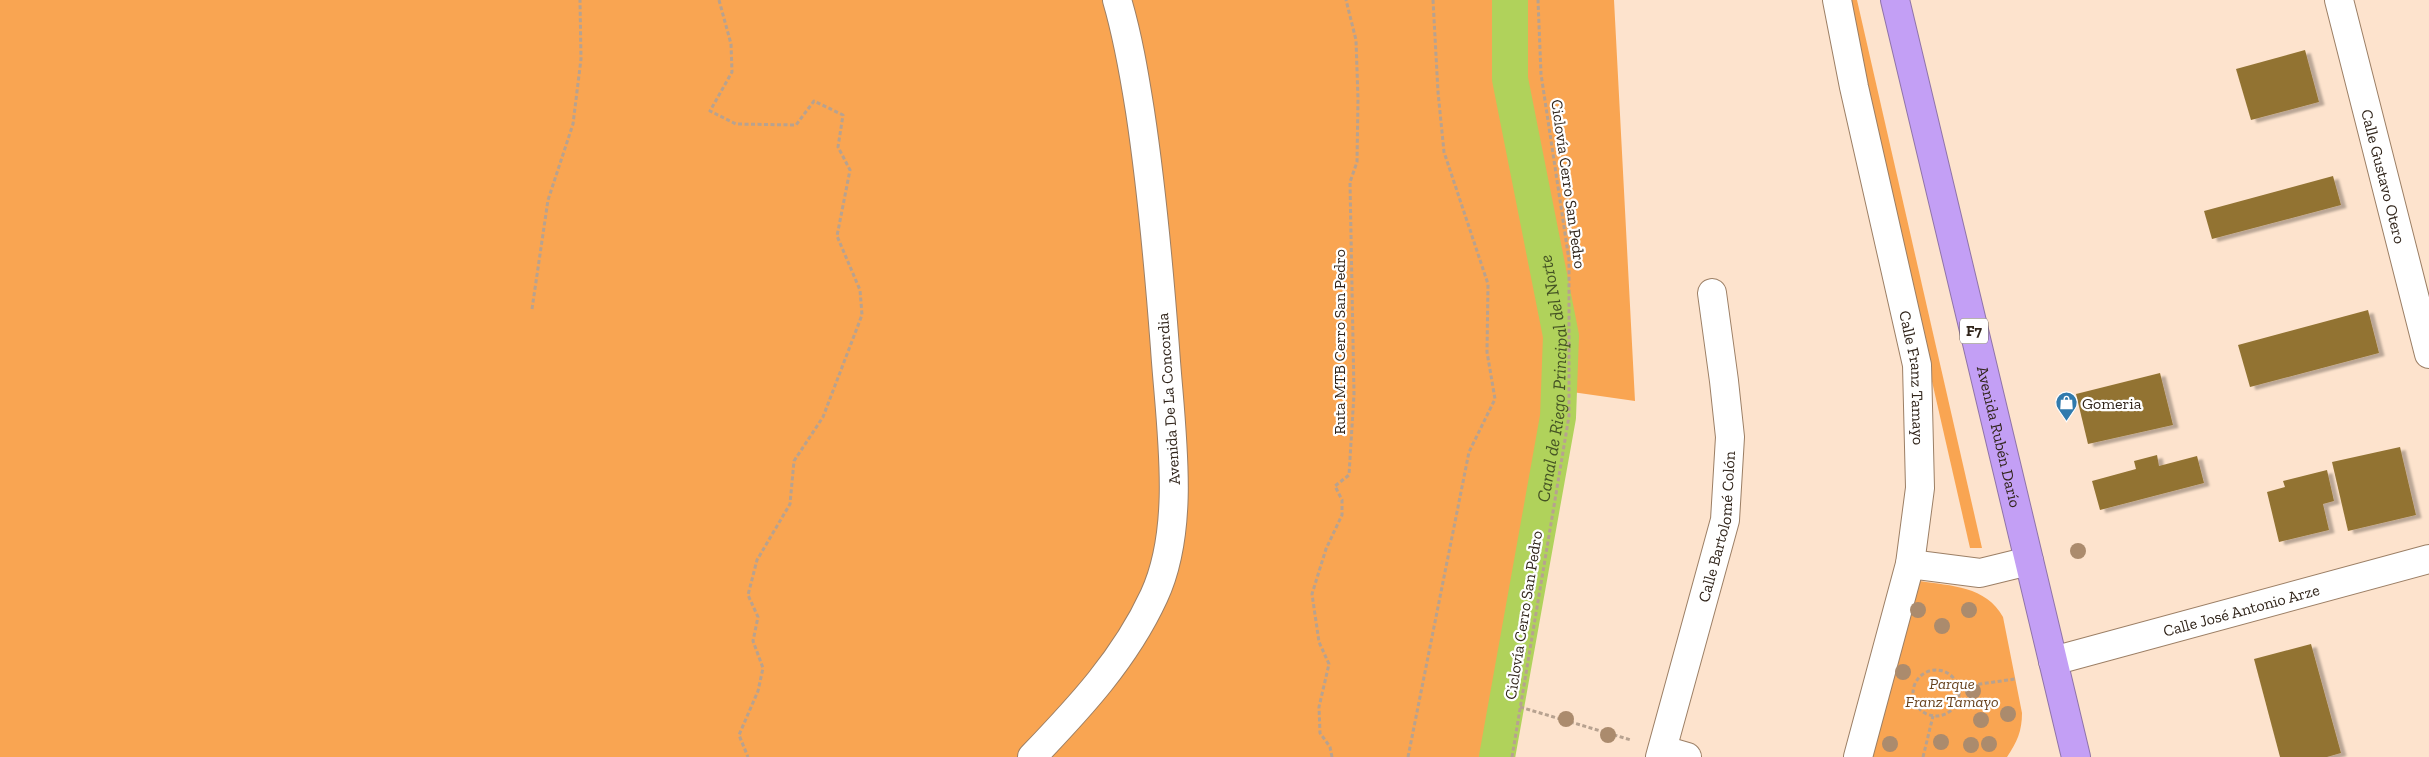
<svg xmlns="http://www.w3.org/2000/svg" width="2429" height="757" font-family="'Zilla Slab',serif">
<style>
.green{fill:#f9a552}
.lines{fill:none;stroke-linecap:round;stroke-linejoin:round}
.canal{stroke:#b0d25b;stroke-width:36}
.building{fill:#927333;filter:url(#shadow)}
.minor-casing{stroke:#9c7f65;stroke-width:30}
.highway-casing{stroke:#9074a8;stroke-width:30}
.path{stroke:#b7a290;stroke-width:3;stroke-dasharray:4 2.5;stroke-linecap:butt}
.minor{stroke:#fff;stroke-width:28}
.highway{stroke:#c39ff5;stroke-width:28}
.tree{fill:#ab8b6d}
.labels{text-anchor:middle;stroke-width:4.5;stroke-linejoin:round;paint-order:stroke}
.shield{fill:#fff;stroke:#6e665f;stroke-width:1}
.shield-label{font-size:15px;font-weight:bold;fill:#30241a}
.street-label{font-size:16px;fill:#30241a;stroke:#fff}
.poi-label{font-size:16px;fill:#30241a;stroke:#fff;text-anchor:start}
.park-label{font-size:16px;font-style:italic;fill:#68431e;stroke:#fff}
.water-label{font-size:18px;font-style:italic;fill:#455324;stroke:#fff}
</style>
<defs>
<filter id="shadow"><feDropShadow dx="5.5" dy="3" stdDeviation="1" flood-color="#0004"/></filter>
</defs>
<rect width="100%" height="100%" fill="#fde3cd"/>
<g class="green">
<polygon points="0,0 1614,0 1635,401 1551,389 1486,757 0,757"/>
<polygon points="1849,0 1857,0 1982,548 1970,548 1866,92"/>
<path d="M1920,581C1951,586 1986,586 2003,617L2022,713C2022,731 2017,742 2007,757H1869Z"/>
</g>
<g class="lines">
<path class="canal" id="s1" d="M1497,757L1558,417L1561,336L1510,79V0"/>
</g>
<g class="building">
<polygon points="2305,50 2319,102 2251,120 2236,69"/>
<polygon points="2333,176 2341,205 2212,239 2204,211"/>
<polygon points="2368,310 2379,353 2250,387 2238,345"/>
<polygon points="2160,373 2173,425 2088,444 2076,394"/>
<polygon points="2400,447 2416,515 2348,531 2332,462"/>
<polygon points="2157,455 2159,466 2197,456 2204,483 2100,510 2092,481 2136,469 2134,461"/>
<polygon points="2327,470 2334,501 2323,504 2329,530 2279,542 2267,492 2285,487 2283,481"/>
<polygon points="2311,644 2341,753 2327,757 2280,757 2254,659"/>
</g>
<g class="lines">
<defs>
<g id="minor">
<path id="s2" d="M1837,0L1854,87L1917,365L1920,488L1910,564L1858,757"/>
<path id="s3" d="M2339,0L2429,354"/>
<polyline points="1910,564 1980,573 2029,561"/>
<path id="s4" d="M2053,661L2429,559"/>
<polyline points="1663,750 1687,757"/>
<path d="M1032,757C1079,708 1125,659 1154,596C1187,525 1170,425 1165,348C1159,269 1152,190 1140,111C1134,73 1128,37 1117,0"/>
<path id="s5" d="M1660,757L1725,520L1730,437L1724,381L1712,293"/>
</g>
<g id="highway">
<path id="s6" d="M1895,0L2076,757"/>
</g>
</defs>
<use href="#minor" class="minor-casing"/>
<use href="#highway" class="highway-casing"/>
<g class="path">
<polyline points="719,0 731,44 732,72 710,111 736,124 796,125 814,101 843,115 838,147 850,170 837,236 860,290 862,315 823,417 794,461 790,504 757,560 748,595 758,617 753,641 763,668 758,691 739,735 748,757"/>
<polyline points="532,309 548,200 573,124 581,59 580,0"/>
<circle cx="1936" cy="693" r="23"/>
<polyline points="1959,687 2015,679"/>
<polyline points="1520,707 1631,740"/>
<polyline points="1332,757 1330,747 1320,733 1319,707 1329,664 1319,642 1312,594 1326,549 1342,515 1342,500 1335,486 1349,475 1354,394 1350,182 1357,162 1358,99 1356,40 1346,0"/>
<polyline points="1408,757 1469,452 1495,399 1487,352 1488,284 1444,152 1438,92 1433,0"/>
<polyline points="1512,757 1569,416 1569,260 1541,74 1538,0"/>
<polyline points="1923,757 1933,716"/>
</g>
<use href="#minor" class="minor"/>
<use href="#highway" class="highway"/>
</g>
<g class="tree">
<circle cx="2078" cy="551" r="8"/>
<circle cx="1918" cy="610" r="8"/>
<circle cx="1969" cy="610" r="8"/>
<circle cx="1942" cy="626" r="8"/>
<circle cx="1903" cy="672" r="8"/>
<circle cx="1973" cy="691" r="8"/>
<circle cx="2008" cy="714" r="8"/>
<circle cx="1566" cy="719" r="8"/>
<circle cx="1981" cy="720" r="8"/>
<circle cx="1608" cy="735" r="8"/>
<circle cx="1941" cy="742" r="8"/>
<circle cx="1890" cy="744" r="8"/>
<circle cx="1989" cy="744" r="8"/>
<circle cx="1971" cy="745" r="8"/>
</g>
<defs>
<symbol id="shop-pin" viewBox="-11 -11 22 30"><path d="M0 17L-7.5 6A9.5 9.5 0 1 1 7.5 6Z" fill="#307aad" stroke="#fff"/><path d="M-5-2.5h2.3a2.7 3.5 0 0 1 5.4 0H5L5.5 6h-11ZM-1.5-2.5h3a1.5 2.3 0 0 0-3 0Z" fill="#fff"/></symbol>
</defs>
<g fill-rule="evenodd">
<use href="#shop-pin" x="2054" y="390" width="25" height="34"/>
</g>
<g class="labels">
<rect class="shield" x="1960" y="318.5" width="28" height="25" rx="4"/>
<g class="shield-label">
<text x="1974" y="336">F7</text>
</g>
<g class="street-label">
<text dy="6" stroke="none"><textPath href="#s3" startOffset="182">Calle Gustavo Otero</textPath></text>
<text transform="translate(1569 184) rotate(82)" y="6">Ciclovía Cerro San Pedro</text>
<text transform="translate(1339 342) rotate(-90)" y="6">Ruta MTB Cerro San Pedro</text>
<text dy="6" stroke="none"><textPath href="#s2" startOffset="386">Calle Franz Tamayo</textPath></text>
<text transform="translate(1168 399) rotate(-94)" y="6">Avenida De La Concordia</text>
<text dy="6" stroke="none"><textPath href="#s6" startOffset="449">Avenida Rubén Darío</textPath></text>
<text dy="6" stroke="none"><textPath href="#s5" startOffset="238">Calle Bartolomé Colón</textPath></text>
<text dy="6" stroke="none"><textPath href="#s4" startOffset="195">Calle José Antonio Arze</textPath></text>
<text transform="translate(1523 615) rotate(-81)" y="6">Ciclovía Cerro San Pedro</text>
</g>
<g class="poi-label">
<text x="2082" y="409">Gomeria</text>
</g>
<g class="park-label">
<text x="1952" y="689">Parque<tspan x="1952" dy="18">Franz Tamayo</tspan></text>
</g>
<g class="water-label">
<text dy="6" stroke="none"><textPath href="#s1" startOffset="384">Canal de Riego Principal del Norte</textPath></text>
</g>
</g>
</svg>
